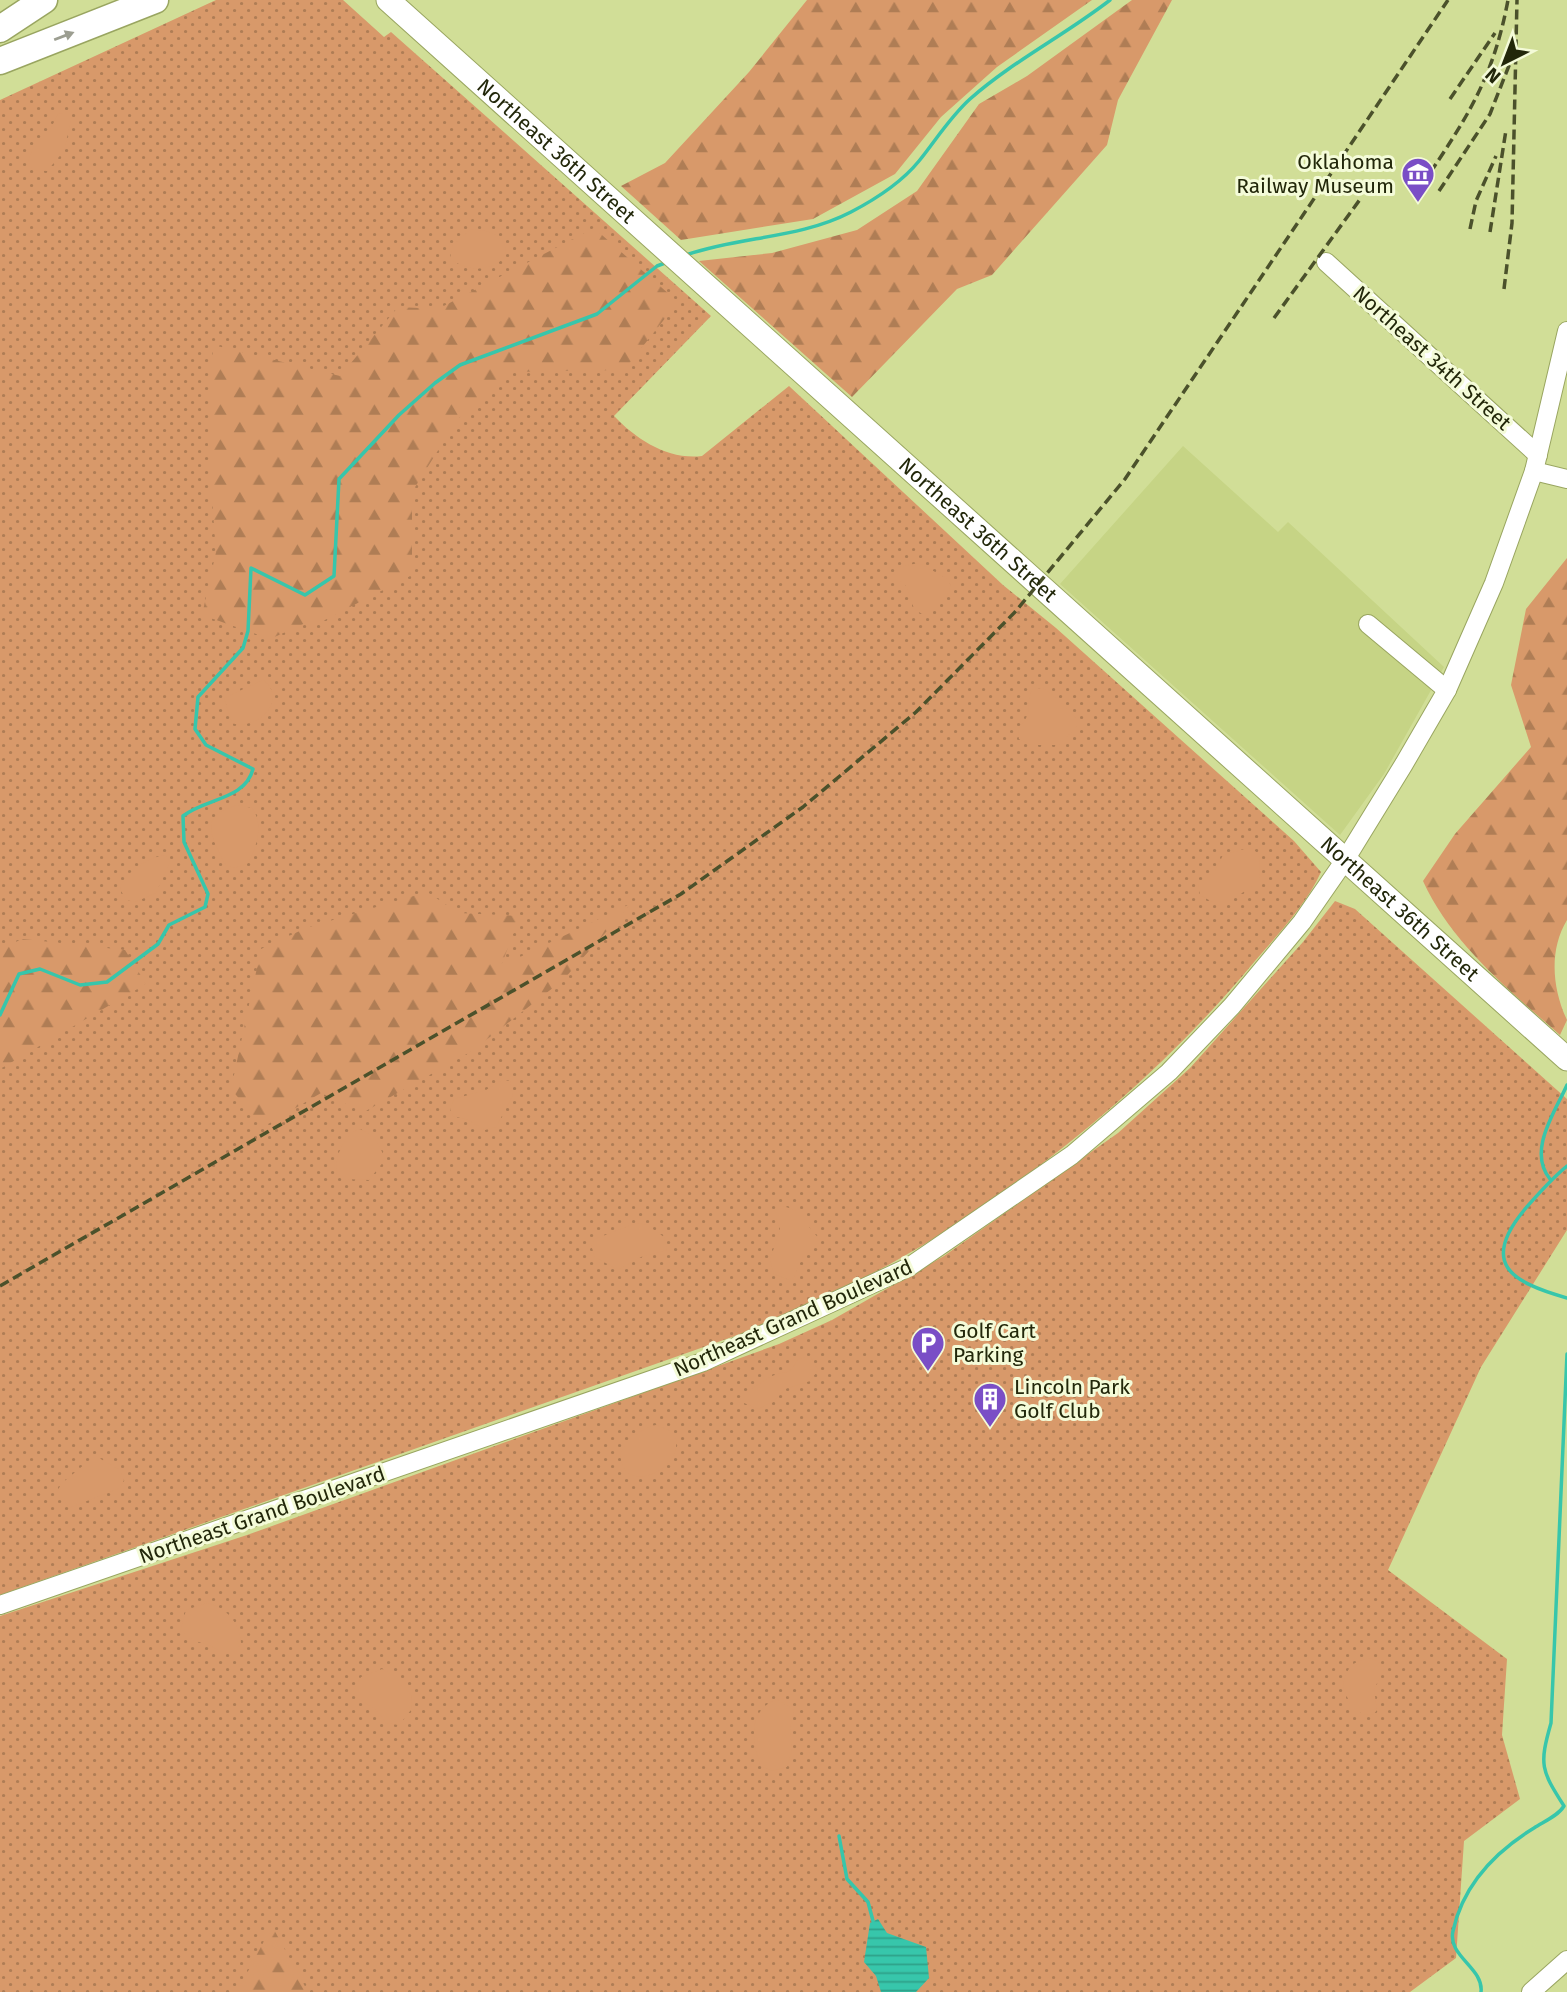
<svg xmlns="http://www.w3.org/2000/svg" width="1567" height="1992" font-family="'Fira Sans',sans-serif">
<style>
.built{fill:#c6d485}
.grass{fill:url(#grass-dots)}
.forest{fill:url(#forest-firs)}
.garden{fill:#d8996a}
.water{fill:url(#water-rules)}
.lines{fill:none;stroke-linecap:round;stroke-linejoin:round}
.stream{stroke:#37c6ab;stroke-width:3.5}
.minor-casing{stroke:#99a560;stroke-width:20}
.major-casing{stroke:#99a560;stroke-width:25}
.highway-casing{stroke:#99a560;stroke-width:29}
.minor{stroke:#fff;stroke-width:18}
.major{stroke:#fff;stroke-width:23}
.highway{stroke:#fff;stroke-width:26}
.rail{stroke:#4b512b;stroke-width:3.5;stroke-dasharray:10 5;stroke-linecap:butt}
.oneway{fill:#9c9e91}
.labels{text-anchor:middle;stroke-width:6;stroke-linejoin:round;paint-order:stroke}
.street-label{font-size:21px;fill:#22270a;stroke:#f4fbd8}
.poi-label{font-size:21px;fill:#22270a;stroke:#f4fbd8;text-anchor:start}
</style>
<defs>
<pattern id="grass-dots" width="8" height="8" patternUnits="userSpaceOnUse" patternTransform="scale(1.75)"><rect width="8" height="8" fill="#d8996a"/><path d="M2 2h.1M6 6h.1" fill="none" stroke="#af7d55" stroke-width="1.8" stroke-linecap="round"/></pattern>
<pattern id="forest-firs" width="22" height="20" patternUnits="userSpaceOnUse" patternTransform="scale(1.75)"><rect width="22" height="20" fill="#d8996a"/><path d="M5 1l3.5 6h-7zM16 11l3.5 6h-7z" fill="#af7d55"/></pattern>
<pattern id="water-rules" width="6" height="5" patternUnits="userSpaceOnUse" patternTransform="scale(1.75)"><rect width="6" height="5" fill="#37c6ab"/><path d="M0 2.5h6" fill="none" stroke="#2ea189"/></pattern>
</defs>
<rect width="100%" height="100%" fill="#d1de97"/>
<polygon class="built" points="1183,446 1278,532 1288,522 1444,667 1384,774 1340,835 1060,584"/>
<g class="grass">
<path d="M216,0H343L384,37L391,32L711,316L614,416C637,440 668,460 702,456L789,386L1003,585L1056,628L1294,841L1321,872C1306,905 1279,933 1255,961C1166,1069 1054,1163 936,1237C882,1271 824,1298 766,1325L0,1595V100Z"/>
<polygon points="1335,901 1355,909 1567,1099 1567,1230 1481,1367 1388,1570 1507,1659 1502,1735 1520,1799 1464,1841 1456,1958 1410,1992 0,1992 0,1616 247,1535 779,1344 832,1320 944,1256 1118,1133 1190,1068 1303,942"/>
</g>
<g class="forest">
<polygon points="807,0 1092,0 997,67 941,117 895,174 813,219 681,240 621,186 665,163 749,72"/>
<polygon points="1132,0 1172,0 1118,100 1107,145 992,275 957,289 852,397 699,261 772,253 857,230 917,191 979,104 1027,76"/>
<polygon points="594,228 678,302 624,370 511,372 457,420 412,492 412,575 321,622 310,621 270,639 202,615 216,552 208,445 213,345 340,376 398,307 438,309"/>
<path d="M1567,558V920C1549,950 1552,988 1567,1020L1560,1035C1510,991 1451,943 1423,881L1455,834L1531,747L1511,685L1526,609Z"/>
<polygon points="427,892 459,913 520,916 501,966 632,903 563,980 472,1051 364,1112 321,1093 263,1127 231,1089 261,949 306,928"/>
<polygon points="23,939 125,950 146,984 0,1069 0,948"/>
<polygon points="272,1926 308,1992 237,1992"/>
</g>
<g class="garden">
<polygon points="64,113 71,120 64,151 47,171 33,170 28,161 34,145 50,130 58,114"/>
<path d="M471,229C488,231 506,233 506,254C495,273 465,272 450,258L453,245Z"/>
<polygon points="919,563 946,578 951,585 946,598 922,614 914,609 907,587 893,575 898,567"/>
<path d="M263,680C289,698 258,732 232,723L224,698Z"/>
<path d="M1041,688C1050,690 1069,711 1077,719V726L1059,745H1031L1019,739C1016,725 1026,724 1028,712C1030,703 1027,697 1033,689Z"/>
<path d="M238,805L252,808C264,823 257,849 247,864L234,868C224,866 223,861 219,852C206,826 207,813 238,805Z"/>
<polygon points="1248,848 1254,849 1259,857 1260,881 1221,907 1200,895 1198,884 1215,871 1223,855"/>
<path d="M165,855L170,862L156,893L135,902L126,900L120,889C124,873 148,857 165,855Z"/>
<polygon points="502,1080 510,1081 513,1095 496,1127 485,1130 468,1120 453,1116 450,1109 454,1099 486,1090"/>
<path d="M360,1129C373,1135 383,1147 384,1161L369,1180L345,1179L337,1175C333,1160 344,1133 360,1129Z"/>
<polygon points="783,1206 795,1210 820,1240 803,1256 794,1277 789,1280 774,1274 770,1260 780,1229 775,1215"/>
<polygon points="636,1223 647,1225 664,1237 667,1250 643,1256 618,1270 595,1257 591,1245 595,1239"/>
<path d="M810,1356L818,1370L810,1381L785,1389L773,1402L758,1409L744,1403V1392C755,1388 761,1382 770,1377C786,1369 788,1378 798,1359Z"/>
<path d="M656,1425L671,1431L676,1439C681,1475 617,1495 621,1452C628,1440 643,1427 656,1425Z"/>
<polygon points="92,1458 99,1458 120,1470 124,1480 120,1488 69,1508 58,1490 61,1484"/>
<path d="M207,1603C226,1607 240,1623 241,1643L236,1652H220C206,1639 190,1646 181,1628L186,1610Z"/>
<path d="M1371,1658L1383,1665L1384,1670L1374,1689L1377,1710L1374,1714L1363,1715L1350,1704L1343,1687C1345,1670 1352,1660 1371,1658Z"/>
<path d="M382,1669C391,1672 401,1687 412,1695L411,1710L399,1725L386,1723C374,1702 362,1706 353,1691L361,1677Z"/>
<path d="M777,1699L794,1710L790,1729L792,1750L787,1767L772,1771L761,1766C751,1741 748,1710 777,1699Z"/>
</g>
<polygon class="water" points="878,1919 887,1933 926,1947 929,1978 916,1992 881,1992 876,1976 864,1962 870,1923"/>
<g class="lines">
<g class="stream">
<path d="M686,255C740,236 799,239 851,212C876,199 901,183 919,161C936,140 950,117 970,99C1013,61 1065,35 1110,0"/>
<path d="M0,1015L19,974L40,969L80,985L107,982L158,944L169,925L205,907L208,894L184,842L183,816C206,798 245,800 253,769L206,745L195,729L198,697L243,648L248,631L251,568L305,595L334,576L339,479L399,415L435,383L460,365L597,314L657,266L665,263"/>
<path d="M1567,1166C1551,1179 1539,1193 1525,1209C1480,1263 1510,1282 1567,1298"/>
<path d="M1550,1179C1527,1151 1555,1112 1567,1085"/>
<polyline points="839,1836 847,1879 868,1902 873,1921"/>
<path d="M1481,1992C1484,1968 1447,1956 1453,1931C1463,1885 1495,1852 1534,1828C1543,1822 1558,1816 1564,1806C1541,1770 1539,1765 1551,1723L1567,1354"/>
</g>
<defs>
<g id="minor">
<polyline points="1326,262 1538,455"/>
<polyline points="1534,471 1567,479"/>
<polyline points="1368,624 1447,690"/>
<polyline points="0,1605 703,1362 909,1267 1072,1155 1169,1072 1232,1006 1302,922 1345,860 1404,764 1447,690 1494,583 1534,471 1567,331"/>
<polyline points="1531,1992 1567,1960"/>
</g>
<g id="major">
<path id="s1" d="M388,0L1567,1059"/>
</g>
<g id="highway">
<polyline points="0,29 44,0"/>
<polyline points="0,61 155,0"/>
</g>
</defs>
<use href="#minor" class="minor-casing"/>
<use href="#major" class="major-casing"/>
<use href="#highway" class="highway-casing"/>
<use href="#minor" class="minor"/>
<use href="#major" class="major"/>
<use href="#highway" class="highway"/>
<g class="rail">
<polyline points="1450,99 1495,33"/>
<path d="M1422,185C1466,119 1493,80 1508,0"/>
<polyline points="1439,191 1490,114 1510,63"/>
<polyline points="1470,229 1476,201 1496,156"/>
<polyline points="1490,232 1506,130"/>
<polyline points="1504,289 1512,223 1517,0"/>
<polyline points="1274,318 1361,198"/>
<polyline points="0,1286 681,894 803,807 916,712 1015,612 1125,479 1448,0"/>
</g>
</g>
<defs><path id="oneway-solid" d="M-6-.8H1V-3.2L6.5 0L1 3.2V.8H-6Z" transform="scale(1.75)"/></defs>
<use class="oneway" href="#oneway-solid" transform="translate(64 36) rotate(-21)"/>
<defs>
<symbol id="museum-pin" viewBox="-11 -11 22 30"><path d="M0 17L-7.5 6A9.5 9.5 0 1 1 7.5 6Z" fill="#7a4ec6" stroke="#f4fbd8"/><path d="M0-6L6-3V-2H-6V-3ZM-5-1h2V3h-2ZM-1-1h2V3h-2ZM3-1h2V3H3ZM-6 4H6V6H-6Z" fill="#fff"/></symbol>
<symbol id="parking-pin" viewBox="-11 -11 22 30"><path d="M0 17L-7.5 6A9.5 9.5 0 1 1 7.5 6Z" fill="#7a4ec6" stroke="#f4fbd8"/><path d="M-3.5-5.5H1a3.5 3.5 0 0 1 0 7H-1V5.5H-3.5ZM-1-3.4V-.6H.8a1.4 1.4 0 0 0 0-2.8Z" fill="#fff"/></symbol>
<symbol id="building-pin" viewBox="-11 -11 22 30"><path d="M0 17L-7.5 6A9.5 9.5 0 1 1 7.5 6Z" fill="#7a4ec6" stroke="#f4fbd8"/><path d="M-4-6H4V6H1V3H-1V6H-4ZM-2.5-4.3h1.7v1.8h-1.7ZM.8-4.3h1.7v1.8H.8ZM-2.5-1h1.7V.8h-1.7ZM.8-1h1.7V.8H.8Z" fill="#fff"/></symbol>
</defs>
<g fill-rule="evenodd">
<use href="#museum-pin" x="1399" y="155" width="38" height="52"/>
<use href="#parking-pin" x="909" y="1324" width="38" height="52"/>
<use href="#building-pin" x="971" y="1380" width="38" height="52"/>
</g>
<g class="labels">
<g class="street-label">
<text dy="7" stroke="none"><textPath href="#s1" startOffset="226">Northeast 36th Street</textPath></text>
<text transform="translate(1432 358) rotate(42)" y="7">Northeast 34th Street</text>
<text dy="7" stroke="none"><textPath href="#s1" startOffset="793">Northeast 36th Street</textPath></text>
<text dy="7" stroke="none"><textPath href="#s1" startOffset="1360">Northeast 36th Street</textPath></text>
<text transform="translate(793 1318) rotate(-24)" y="7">Northeast Grand Boulevard</text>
<text transform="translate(262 1515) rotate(-19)" y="7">Northeast Grand Boulevard</text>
</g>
<g class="poi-label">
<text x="1394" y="169" text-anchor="end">Oklahoma<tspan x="1394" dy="24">Railway Museum</tspan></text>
<text x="953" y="1338">Golf Cart<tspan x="953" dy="24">Parking</tspan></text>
<text x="1014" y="1394">Lincoln Park<tspan x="1014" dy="24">Golf Club</tspan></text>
</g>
</g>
<g transform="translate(1504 63) rotate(222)" stroke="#f4fbd8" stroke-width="5" paint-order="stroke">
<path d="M0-5L12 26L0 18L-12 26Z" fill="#22270a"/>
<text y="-10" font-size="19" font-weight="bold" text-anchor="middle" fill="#22270a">N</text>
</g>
</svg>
